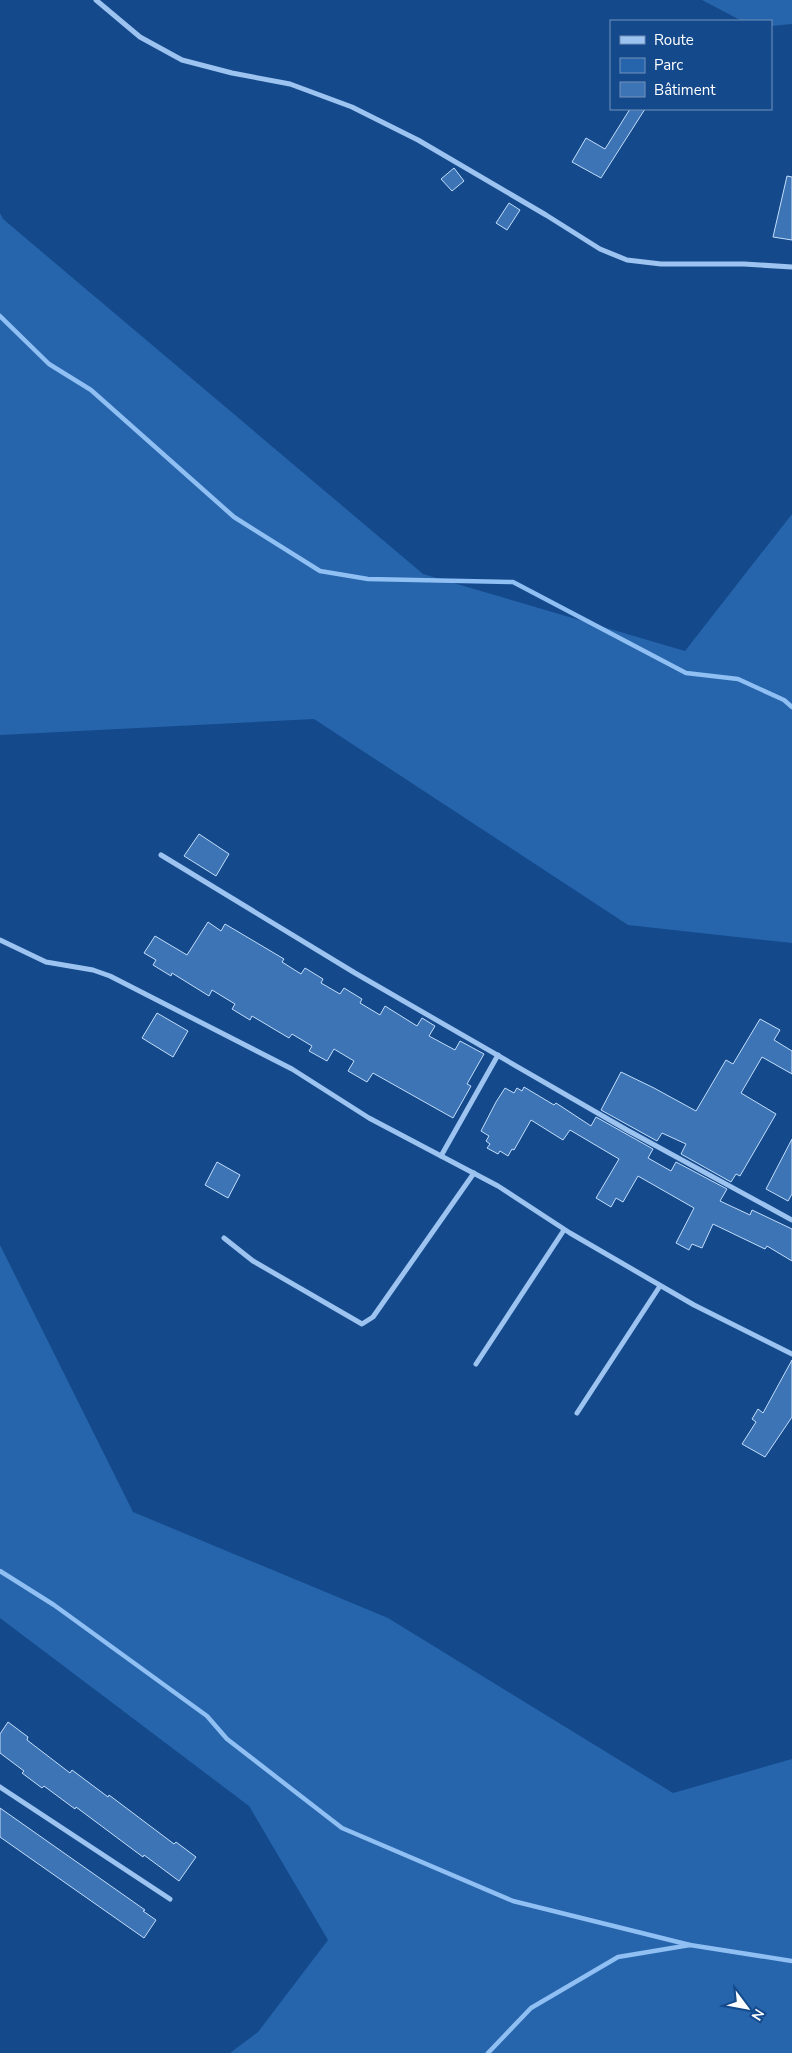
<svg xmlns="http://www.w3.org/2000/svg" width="792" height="2053" font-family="'Nunito Sans',sans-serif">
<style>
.green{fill:#2664ab}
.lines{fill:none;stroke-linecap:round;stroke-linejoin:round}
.stream{stroke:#8fbff3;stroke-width:4.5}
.building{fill:#3d74b5;stroke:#c3ddfc}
.minor{stroke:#9dc3f0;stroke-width:5}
</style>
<rect width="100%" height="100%" fill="#144a8c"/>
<g class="green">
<polygon points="702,0 792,0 792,24 771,26 771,21 742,21"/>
<polygon points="0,213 3,219 423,574 685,651 792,514 792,943 628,925 314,719 0,735"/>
<polygon points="0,1245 133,1512 388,1618 673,1793 792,1759 792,2053 230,2053 258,2032 328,1940 249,1806 0,1618"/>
</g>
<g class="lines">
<g class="stream">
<polyline points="0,316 49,364 91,390 234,517 320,571 368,579 513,582 686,673 738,679 784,700 792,707"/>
<polyline points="0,1571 54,1605 207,1716 227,1739 342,1828 513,1901 690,1945"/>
<polyline points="488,2053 531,2008 618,1957 690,1945 792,1961"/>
</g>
</g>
<g class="building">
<polygon points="630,109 645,109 601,178 572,162 586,138 605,149"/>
<polygon points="454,168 464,181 452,191 441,179"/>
<polygon points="787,176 792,177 792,240 773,237"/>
<polygon points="509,203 520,210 507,230 496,223"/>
<polygon points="199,834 229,854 216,876 184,856"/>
<polygon points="208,922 221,931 225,924 284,959 282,962 301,974 305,968 323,979 321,983 340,994 344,988 362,999 360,1003 380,1015 385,1006 417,1026 422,1018 435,1026 429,1036 455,1050 460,1041 484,1054 467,1084 471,1086 453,1118 373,1073 367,1082 348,1071 354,1061 334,1049 327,1061 309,1051 312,1046 292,1034 289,1038 252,1016 250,1020 232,1009 235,1004 212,990 209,996 172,973 171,976 153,965 156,960 144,953 155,936 187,955"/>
<polygon points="157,1013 188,1031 173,1057 142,1038"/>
<polygon points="760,1019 780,1030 774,1040 792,1051 792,1074 762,1057 741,1093 776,1114 740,1176 736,1174 731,1182 681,1154 686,1144 662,1133 657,1141 601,1110 621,1072 654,1088 696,1111 726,1060 733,1064"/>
<polygon points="524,1087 554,1105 556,1103 591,1126 596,1117 653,1149 648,1158 671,1171 676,1162 727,1189 720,1201 750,1215 752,1210 792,1229 792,1261 767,1246 765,1249 713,1224 702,1248 692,1244 689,1250 676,1243 694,1208 638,1176 623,1202 616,1198 611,1207 596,1198 619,1159 570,1130 563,1140 531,1120 514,1150 512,1149 508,1156 500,1151 498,1154 487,1148 490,1144 486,1141 489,1136 481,1131 496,1102 505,1088 514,1093 517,1088 522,1091"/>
<polygon points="792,1139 792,1194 788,1201 766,1189"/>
<polygon points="217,1162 240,1175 228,1198 205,1185"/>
<polygon points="792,1360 792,1417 765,1457 742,1444 756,1422 752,1419 758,1409 763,1413"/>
<polygon points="8,1722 28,1737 27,1740 70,1773 72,1770 108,1797 109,1795 174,1844 176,1842 196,1857 179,1881 144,1855 143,1857 76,1807 75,1809 44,1786 42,1788 22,1773 24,1771 0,1753 0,1734"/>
<polygon points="0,1808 145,1910 143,1911 156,1920 144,1938 0,1837"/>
</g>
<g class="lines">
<g class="minor">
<polyline points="96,0 140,37 182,60 232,73 290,84 352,107 418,140 546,215 600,249 627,260 661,264 744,264 792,267"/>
<polyline points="161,855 355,973 627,1130 792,1220"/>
<polyline points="0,940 46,962 93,970 110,976 292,1069 369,1118 498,1186 570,1233 694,1305 792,1354"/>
<polyline points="441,1156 498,1055"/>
<polyline points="224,1238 253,1261 362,1324 373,1317 474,1173"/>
<polyline points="476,1364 564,1230"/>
<polyline points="577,1413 660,1286"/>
<polyline points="0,1787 170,1899"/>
</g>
</g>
<rect x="610" y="20" width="162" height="90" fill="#144a8c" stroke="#7292ba"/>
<rect x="620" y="36" width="25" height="8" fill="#9dc3f0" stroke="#7292ba"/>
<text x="654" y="45" font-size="15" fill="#ffffff">Route</text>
<rect x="620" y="58" width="25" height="15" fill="#2664ab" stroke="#7292ba"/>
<text x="654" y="70" font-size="15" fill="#ffffff">Parc</text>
<rect x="620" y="82" width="25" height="15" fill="#3d74b5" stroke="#7292ba"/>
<text x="654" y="95" font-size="15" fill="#ffffff">Bâtiment</text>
<g transform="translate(747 2008) rotate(122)" stroke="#144a8c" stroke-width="4" paint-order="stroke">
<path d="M0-4L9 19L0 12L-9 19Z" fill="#ffffff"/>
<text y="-8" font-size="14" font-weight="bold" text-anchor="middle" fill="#ffffff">N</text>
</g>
</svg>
